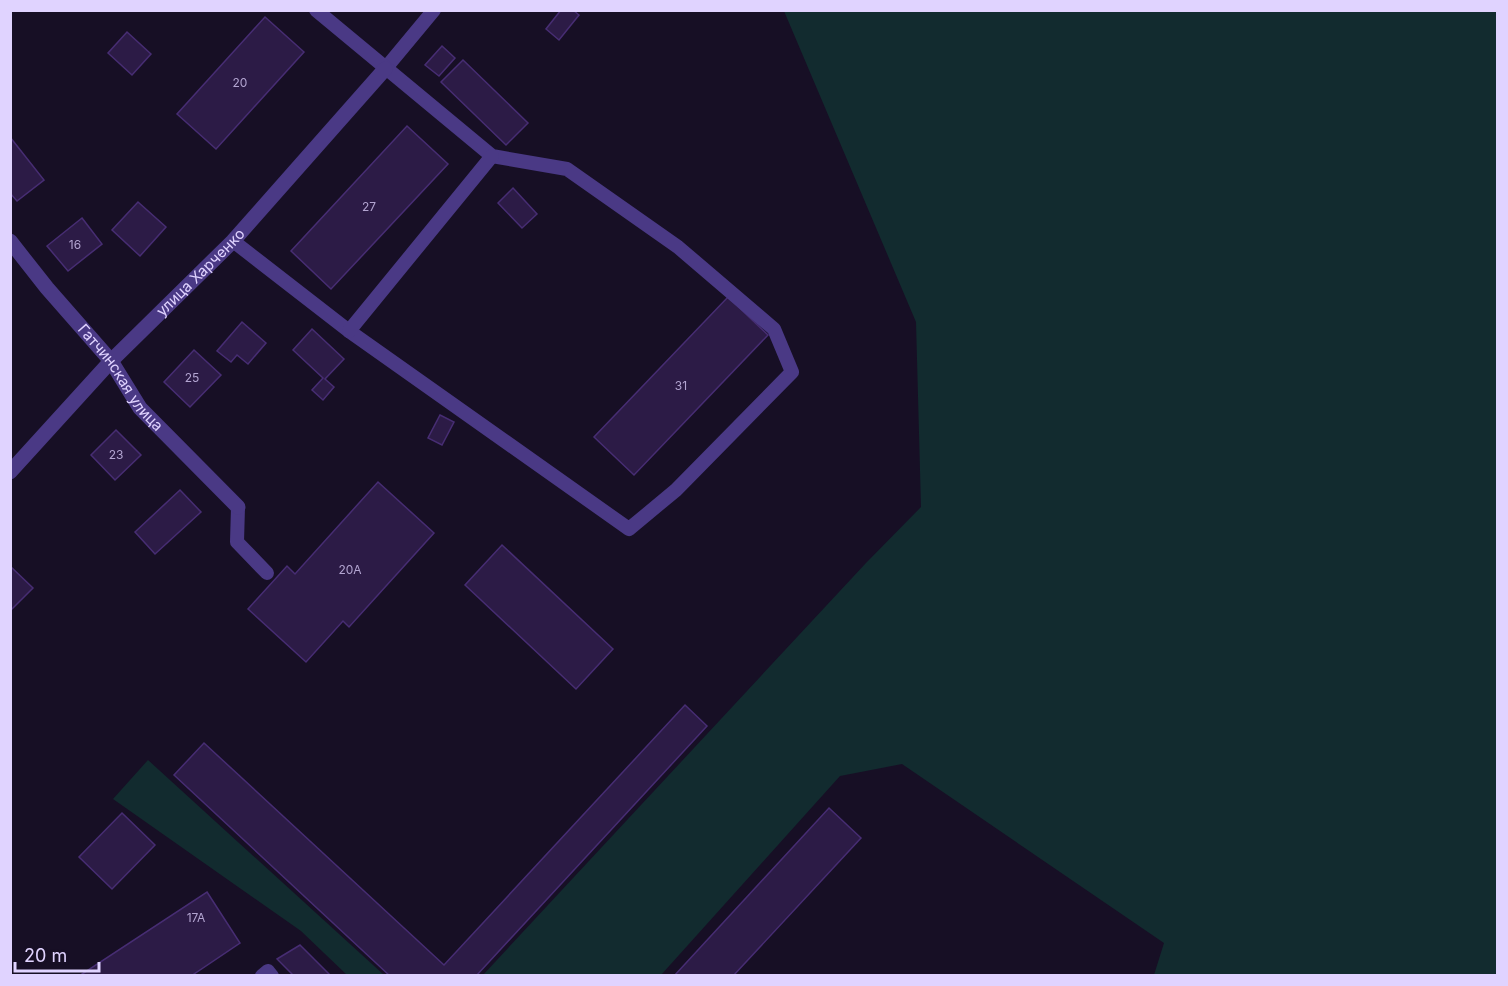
<svg xmlns="http://www.w3.org/2000/svg" width="1508" height="986" font-family="Inter,sans-serif">
<style>
.green{fill:#122b2f}
.building{fill:#2c1b46;stroke:#472d73;stroke-width:1.5}
.lines{fill:none;stroke-linecap:round;stroke-linejoin:round}
.service{stroke:#4a3985;stroke-width:14}
.minor{stroke:#4a3985;stroke-width:15}
.labels{text-anchor:middle;stroke-width:5;stroke-linejoin:round;paint-order:stroke}
.number-label{font-size:12px;fill:#b3a5d1}
.street-label{font-size:15px;fill:#e0d3ff;stroke:#170f25}
</style>
<rect width="100%" height="100%" fill="#170f25"/>
<g class="green">
<polygon points="784,11 1497,11 1497,975 1154,975 1164,943 902,764 840,776 661,975 483,975 866,563 921,507 916,322"/>
<polygon points="148,760 384,975 347,975 301,931 113,799"/>
</g>
<g class="building">
<polygon points="561,10 573,10 579,15 559,40 546,29"/>
<polygon points="265,17 304,52 216,149 177,114"/>
<polygon points="127,32 151,54 132,75 108,53"/>
<polygon points="442,46 455,58 439,76 425,65"/>
<polygon points="463,60 528,123 506,145 441,82"/>
<polygon points="407,126 448,164 331,289 291,251"/>
<polygon points="10,137 44,180 17,201 10,193"/>
<polygon points="513,188 537,214 522,228 498,203"/>
<polygon points="138,202 166,227 140,256 112,230"/>
<polygon points="82,218 102,244 68,271 47,246"/>
<polygon points="728,297 768,335 634,475 594,437"/>
<polygon points="242,322 266,343 248,364 237,355 231,362 217,351"/>
<polygon points="312,329 344,359 325,379 334,387 323,400 312,390 323,378 293,350"/>
<polygon points="194,350 221,375 190,407 164,382"/>
<polygon points="440,415 454,422 442,445 428,438"/>
<polygon points="116,430 141,455 115,480 91,455"/>
<polygon points="378,482 434,533 349,627 343,621 306,662 248,609 287,566 295,574"/>
<polygon points="180,490 201,512 155,554 135,532"/>
<polygon points="502,545 613,649 576,689 465,585"/>
<polygon points="10,566 33,588 10,611"/>
<polygon points="685,705 707,726 476,976 390,976 174,775 204,743 444,965"/>
<polygon points="829,808 861,838 733,976 674,976"/>
<polygon points="122,813 155,845 112,889 79,857"/>
<polygon points="207,892 240,943 191,976 79,976"/>
<polygon points="300,945 331,976 294,976 277,959"/>
</g>
<g class="lines">
<g class="service">
<polyline points="385,69 434,10"/>
<polyline points="233,241 349,331 629,529 676,490 792,372 774,329 678,247 567,169 492,156 316,10"/>
<polyline points="349,331 492,156"/>
<polyline points="238,507 237,542 267,573"/>
<polyline points="262,976 268,971 272,976"/>
</g>
<g class="minor">
<path id="s1" d="M10,241L47,288L111,361L140,408L238,507"/>
<path id="s2" d="M10,472L111,361L233,241L385,69"/>
</g>
</g>
<g class="labels">
<g class="number-label">
<text x="240" y="87">20</text>
<text x="369" y="211">27</text>
<text x="75" y="249">16</text>
<text x="192" y="382">25</text>
<text x="681" y="390">31</text>
<text x="116" y="459">23</text>
<text x="350" y="574">20А</text>
<text x="196" y="922">17А</text>
</g>
<g class="street-label">
<text dy="5" stroke="none"><textPath href="#s2" startOffset="276">улица Харченко</textPath></text>
<text dy="5" stroke="none"><textPath href="#s1" startOffset="176">Гатчинская улица</textPath></text>
</g>
</g>
<rect width="1508" height="986" fill="none" stroke="#e0d3ff" stroke-width="24"/>
<path d="M15 962v9h84v-9" fill="none" stroke="#e0d3ff" stroke-width="3"/>
<text x="24" y="962" font-size="18" fill="#e0d3ff" stroke="#170f25" stroke-width="4.5" paint-order="stroke">20 m</text>
</svg>
